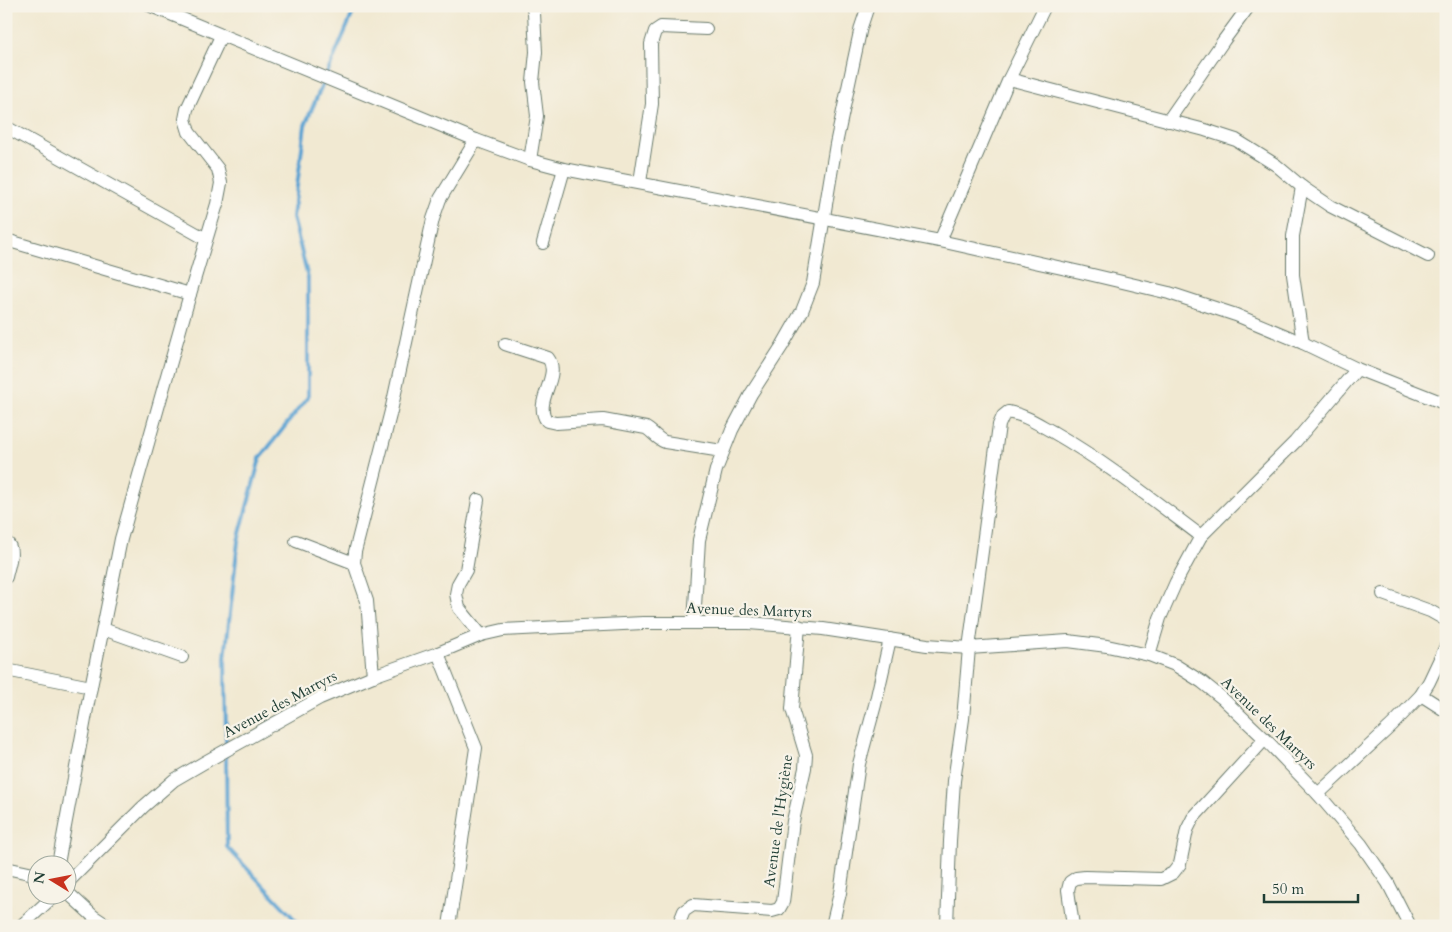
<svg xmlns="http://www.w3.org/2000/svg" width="1452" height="932" font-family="Cardo,serif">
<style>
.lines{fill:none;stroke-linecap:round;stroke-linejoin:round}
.stream{stroke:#5ca3d2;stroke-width:4}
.minor-casing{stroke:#68796b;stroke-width:14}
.minor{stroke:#fff;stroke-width:12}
.labels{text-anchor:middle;stroke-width:4.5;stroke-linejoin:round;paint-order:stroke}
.street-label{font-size:15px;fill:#1f3d34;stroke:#f7f3e8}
</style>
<rect width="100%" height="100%" fill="#f7f3e8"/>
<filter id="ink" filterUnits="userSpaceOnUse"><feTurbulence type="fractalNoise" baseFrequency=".02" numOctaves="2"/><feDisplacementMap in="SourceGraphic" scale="10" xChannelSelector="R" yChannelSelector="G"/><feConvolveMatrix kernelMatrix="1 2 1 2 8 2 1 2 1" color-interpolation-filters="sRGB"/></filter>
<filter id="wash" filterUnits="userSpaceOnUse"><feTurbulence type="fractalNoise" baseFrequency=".0096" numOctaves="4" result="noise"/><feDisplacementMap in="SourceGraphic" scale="20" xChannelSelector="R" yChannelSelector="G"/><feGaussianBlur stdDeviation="1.12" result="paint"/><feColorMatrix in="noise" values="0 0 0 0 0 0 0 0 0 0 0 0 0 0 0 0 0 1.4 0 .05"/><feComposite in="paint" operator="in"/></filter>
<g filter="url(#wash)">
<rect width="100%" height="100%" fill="#f1e9d2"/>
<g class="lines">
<g class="stream">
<polyline points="226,747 225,658 238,541 260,458 308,397 308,278 293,217 305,125 352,15 358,6"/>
<polyline points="226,754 227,847 301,926"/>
</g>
</g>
</g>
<g filter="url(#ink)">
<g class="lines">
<defs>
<g id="minor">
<polyline points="151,6 476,140 530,160 564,169 940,241 1080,272 1169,293 1236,315 1303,343 1357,369 1446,404"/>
<polyline points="1009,79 1205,130 1236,140 1276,165 1302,187 1330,206 1428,256"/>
<polyline points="1168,121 1224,40 1249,6"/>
<polyline points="6,127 206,239"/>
<polyline points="530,160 537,116 533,82 536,52 534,13 532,6"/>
<polyline points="640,182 652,104 651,44 655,31 661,27 706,29"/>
<polyline points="1302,187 1293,236 1293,275 1303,343"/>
<polyline points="6,240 190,294"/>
<polyline points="940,241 1009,79 1045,6"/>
<polyline points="543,243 564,169"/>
<path d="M505,344L548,358C562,376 532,402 547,421L556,423L603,420L646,428C653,432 657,439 665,442L722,451"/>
<polyline points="478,500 466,570 458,584 456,594 459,608 481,635"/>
<polyline points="296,541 354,563"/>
<path d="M6,542C16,549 8,566 6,577"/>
<polyline points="1383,594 1430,611 1446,620"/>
<polyline points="694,623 699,540 716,470 732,430 751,394 782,346 802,311 813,283 836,144 861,27 868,6"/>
<polyline points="103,629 182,657"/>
<polyline points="438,653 476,748 449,926"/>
<polyline points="1149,655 1160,618 1176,582 1201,536 1295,442 1357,369"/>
<polyline points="6,670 91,687"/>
<polyline points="373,676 367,601 354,563 355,552 391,411 433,219 440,199 476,140"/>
<polyline points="1421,695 1446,711"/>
<polyline points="1318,794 1392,725 1421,695 1429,682 1446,646"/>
<polyline points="58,864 91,687 121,539 190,294 217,204 221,183 218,169 189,132 185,119 187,109 221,36"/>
<polyline points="6,868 38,875"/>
<polyline points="68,882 143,807 174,780 205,762 320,698 373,676 438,653 481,635 503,630 643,623 749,623 823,629 927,645 969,648 1068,641 1107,646 1149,655 1175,665 1202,682 1222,698 1265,739 1318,794 1361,844 1388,883 1410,926"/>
<polyline points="68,893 93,916 108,926"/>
<polyline points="21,926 56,894"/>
<polyline points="678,926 684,911 693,905 772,911 779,909 783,902 793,821 805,768 806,755 792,709 799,626"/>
<polyline points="832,926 840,893 859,764 875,705 890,639"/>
<path d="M947,926L950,841L954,781L963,719L969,648L999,425L1003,416L1008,412C1025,415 1038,424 1053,432C1105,462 1153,500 1201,536"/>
<polyline points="1073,926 1068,890 1070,882 1076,878 1085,877 1161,879 1173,873 1180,864 1187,830 1193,818 1265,739"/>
</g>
</defs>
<use href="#minor" class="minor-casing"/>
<use href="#minor" class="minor"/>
</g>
</g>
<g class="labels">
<g class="street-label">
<text transform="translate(749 610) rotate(2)" y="5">Avenue des Martyrs</text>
<text transform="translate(280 704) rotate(-28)" y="5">Avenue des Martyrs</text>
<text transform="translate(1269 723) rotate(44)" y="5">Avenue des Martyrs</text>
<text transform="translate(778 821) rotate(-82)" y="5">Avenue de l'Hygiène</text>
</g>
</g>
<rect width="1452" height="932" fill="none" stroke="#f7f3e8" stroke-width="25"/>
<g transform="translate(52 880) rotate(280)"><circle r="24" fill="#f7f3e8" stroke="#a1aaa0"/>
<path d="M0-4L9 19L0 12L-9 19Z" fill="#c8321e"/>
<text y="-8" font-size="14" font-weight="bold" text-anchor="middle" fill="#1f3d34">N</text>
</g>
<path d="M1264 894v8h94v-8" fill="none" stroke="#1f3d34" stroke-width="2.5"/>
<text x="1272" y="894" font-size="15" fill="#1f3d34" stroke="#f7f3e8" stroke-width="4" paint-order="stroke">50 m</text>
</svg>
